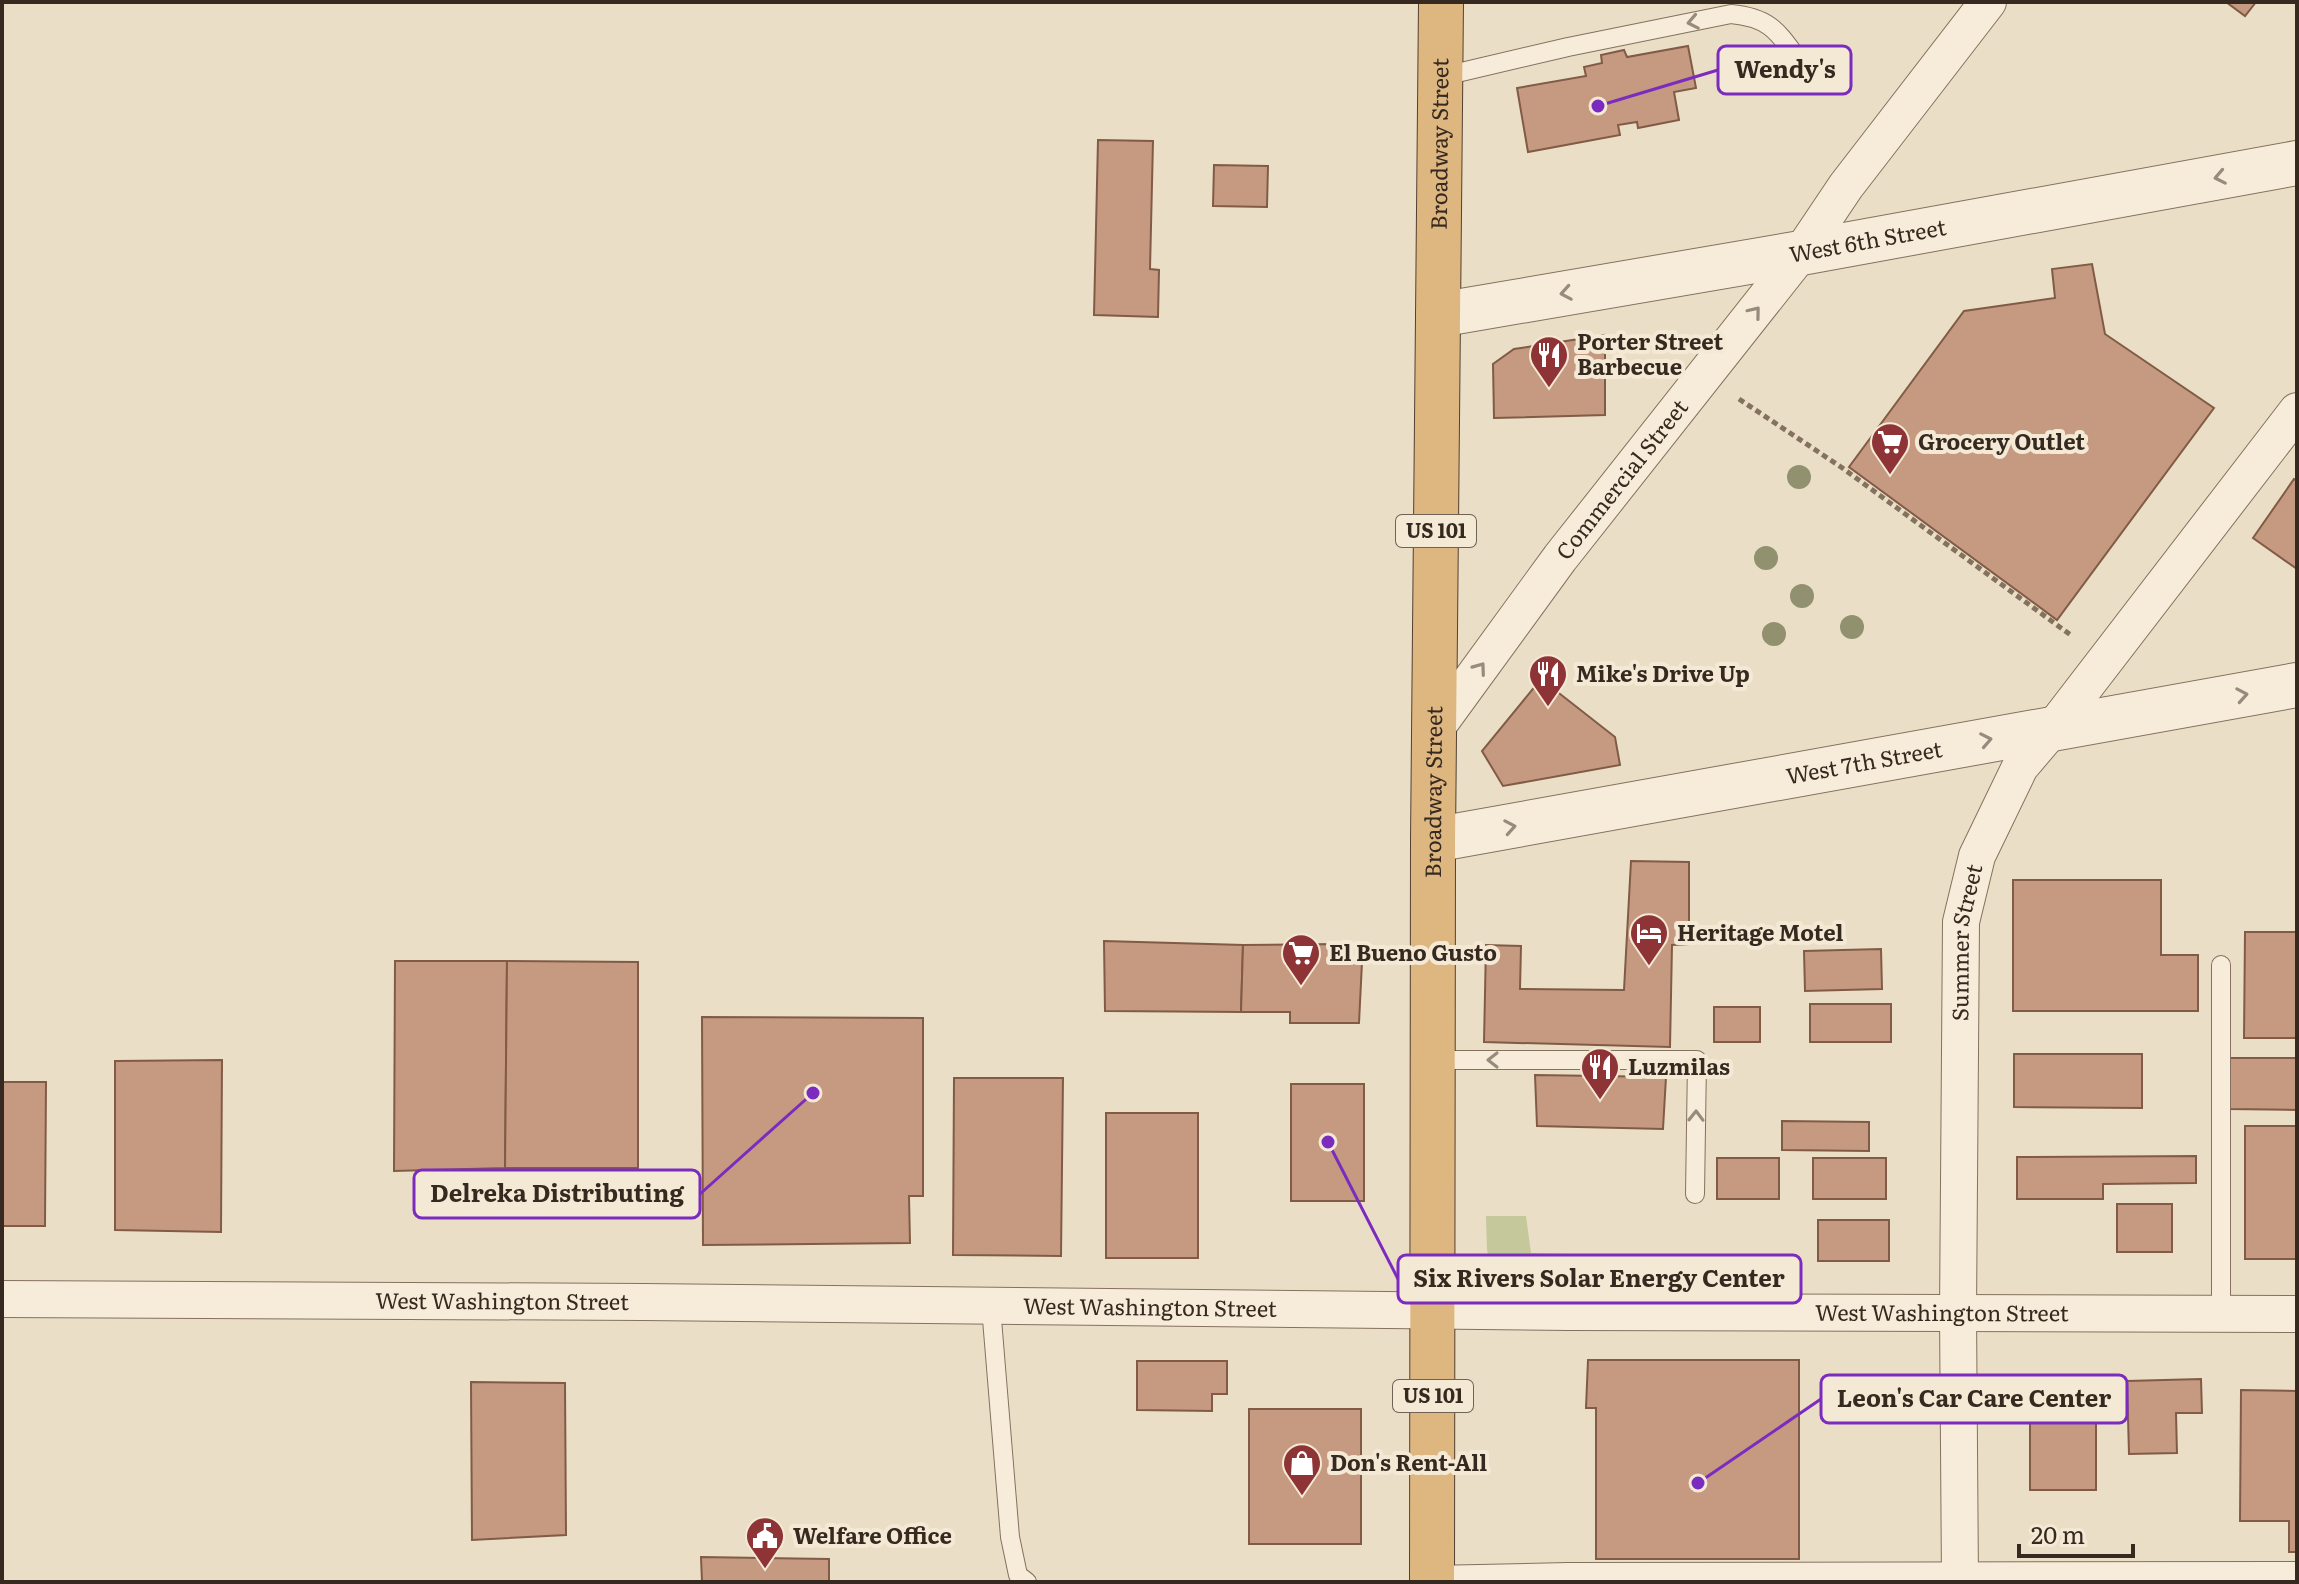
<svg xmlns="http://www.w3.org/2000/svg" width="2299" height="1584" font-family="Literata,serif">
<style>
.green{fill:#c4c89b}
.building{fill:#c59a80;stroke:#815b46;stroke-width:2}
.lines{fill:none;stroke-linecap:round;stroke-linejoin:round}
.service-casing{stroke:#84715e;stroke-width:20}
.minor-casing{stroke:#84715e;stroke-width:38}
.tertiary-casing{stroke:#84715e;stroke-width:46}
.trunk-casing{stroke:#534031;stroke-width:46}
.path{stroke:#84715e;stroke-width:5;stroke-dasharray:6 4;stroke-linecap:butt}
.service{stroke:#f6ecd9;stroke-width:18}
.minor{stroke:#f6ecd9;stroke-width:36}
.tertiary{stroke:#f6ecd9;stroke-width:44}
.trunk{stroke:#deb680;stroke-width:44}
.tree{fill:#91906f}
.oneway{stroke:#968b7c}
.labels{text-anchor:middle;stroke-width:8;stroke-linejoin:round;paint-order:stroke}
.shield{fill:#f3e9d5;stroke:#6f6356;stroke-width:2}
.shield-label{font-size:20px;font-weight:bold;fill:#362a20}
.street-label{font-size:22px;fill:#362a20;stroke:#f3e9d5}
.poi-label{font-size:22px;font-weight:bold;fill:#362a20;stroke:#f3e9d5;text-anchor:start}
.leader{fill:none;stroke:#7b2cbf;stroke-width:3}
.callout-dot{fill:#7b2cbf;stroke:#f3e9d5;stroke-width:3}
.callout{fill:#f3e9d5;stroke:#7b2cbf;stroke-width:3}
.callout-label{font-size:24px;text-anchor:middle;font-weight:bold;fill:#362a20}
</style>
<rect width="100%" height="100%" fill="#eadfc6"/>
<polygon class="green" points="1486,1216 1526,1216 1531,1253 1676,1257 1676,1265 1490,1261 1487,1250"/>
<g class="building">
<polygon points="2226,2 2256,2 2245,16"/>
<polygon points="1688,46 1696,88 1674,92 1679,120 1638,128 1637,122 1618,125 1620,135 1528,152 1517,88 1586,76 1584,67 1602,63 1601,55 1624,50 1627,57"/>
<polygon points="1098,140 1153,141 1150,269 1159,270 1158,317 1094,315"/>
<polygon points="1214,165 1268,166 1267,207 1213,206"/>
<polygon points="2092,264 2105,334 2214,408 2057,620 1849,467 1964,311 2055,298 2052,269"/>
<polygon points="1605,335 1605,415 1494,418 1493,364 1514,349"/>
<polygon points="2294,479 2297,481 2297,569 2253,538"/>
<polygon points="1541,679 1615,737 1620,765 1503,786 1482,751"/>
<polygon points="1631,861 1689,862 1689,944 1672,945 1670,1047 1484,1042 1486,945 1521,946 1520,989 1624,990"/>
<polygon points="2013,880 2161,880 2161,955 2198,955 2198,1011 2013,1011"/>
<polygon points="2245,932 2297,932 2297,1038 2244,1038"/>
<polygon points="1104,941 1243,945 1241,1012 1105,1011"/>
<polygon points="1336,944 1335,962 1362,962 1359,1023 1290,1023 1290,1012 1241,1012 1243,945"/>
<polygon points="1881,949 1882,989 1805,991 1804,951"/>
<polygon points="395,961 507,961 505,1168 394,1171"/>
<polygon points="507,961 638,962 638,1168 505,1168"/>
<rect x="1810" y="1004" width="81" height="38"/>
<rect x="1714" y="1007" width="46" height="35"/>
<polygon points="702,1017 923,1018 923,1196 909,1196 910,1243 703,1245"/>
<polygon points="2014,1054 2142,1054 2142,1108 2014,1107"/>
<polygon points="2228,1058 2297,1058 2297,1110 2228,1109"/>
<polygon points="222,1060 221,1232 115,1230 115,1061"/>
<polygon points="1535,1075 1666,1077 1663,1129 1537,1126"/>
<polygon points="954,1078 1063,1078 1061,1256 953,1255"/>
<polygon points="2,1082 46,1082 45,1226 2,1226"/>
<rect x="1291" y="1084" width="73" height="117"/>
<rect x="1106" y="1113" width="92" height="145"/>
<polygon points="1782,1121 1869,1122 1869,1151 1782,1150"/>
<rect x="2245" y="1126" width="52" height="133"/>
<polygon points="2196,1156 2196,1183 2103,1184 2103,1199 2017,1199 2017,1157"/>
<rect x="1717" y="1158" width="62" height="41"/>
<rect x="1813" y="1158" width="73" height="41"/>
<rect x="2117" y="1204" width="55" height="48"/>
<rect x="1818" y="1220" width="71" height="41"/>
<polygon points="1588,1360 1799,1360 1799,1559 1596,1559 1596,1408 1586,1408"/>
<polygon points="1137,1361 1227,1361 1227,1394 1212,1394 1212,1411 1137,1410"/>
<polygon points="2201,1379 2202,1413 2176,1413 2177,1453 2129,1454 2127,1381"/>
<rect x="2030" y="1380" width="66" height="110"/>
<polygon points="471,1382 565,1383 566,1535 472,1540"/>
<polygon points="2241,1390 2297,1391 2297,1552 2289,1552 2289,1521 2240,1521"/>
<rect x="1249" y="1409" width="112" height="135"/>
<polygon points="701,1557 829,1559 829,1582 702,1582"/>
</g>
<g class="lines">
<defs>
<g id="service">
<path d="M1440,77L1568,47L1731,14C1774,18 1779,35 1804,67"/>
<polyline points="2221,965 2221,1314"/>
<polyline points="1433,1060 1697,1060 1695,1194"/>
<polyline points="991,1307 1010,1537 1018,1575 1027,1582"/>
<polyline points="1432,1575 1568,1572 2297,1571"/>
</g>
<g id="minor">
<path id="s1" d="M1434,731L1560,558L1801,253L1846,186L1988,2"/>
<path id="s2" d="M2,1299L643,1302L1569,1312L2297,1314"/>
<path id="s3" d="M1960,1582L1958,1312L1961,922L1977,856L2020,767L2054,727L2297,411"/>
</g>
<g id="tertiary">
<path id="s4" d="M1438,315L1801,253L2297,163"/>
<path id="s5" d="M1433,840L2297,685"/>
</g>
<g id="trunk">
<path id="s6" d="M1432,1582L1433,840L1441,2"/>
</g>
</defs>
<use href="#service" class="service-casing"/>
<use href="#minor" class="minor-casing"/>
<use href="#tertiary" class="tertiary-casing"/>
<use href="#trunk" class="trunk-casing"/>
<polyline class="path" points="1739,399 1841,467 2072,636"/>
<use href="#service" class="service"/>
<use href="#minor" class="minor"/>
<use href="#tertiary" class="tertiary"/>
<use href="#trunk" class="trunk"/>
</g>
<g class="tree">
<circle cx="1799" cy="477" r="12"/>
<circle cx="1766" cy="558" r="12"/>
<circle cx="1802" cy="596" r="12"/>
<circle cx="1852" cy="627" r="12"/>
<circle cx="1774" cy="634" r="12"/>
</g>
<defs><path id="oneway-chevron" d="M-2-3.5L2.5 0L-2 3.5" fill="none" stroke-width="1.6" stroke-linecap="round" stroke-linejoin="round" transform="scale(2)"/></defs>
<g class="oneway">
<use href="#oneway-chevron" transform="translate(1693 22) rotate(169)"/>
<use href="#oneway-chevron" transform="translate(2220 177) rotate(169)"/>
<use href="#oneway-chevron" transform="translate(1566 293) rotate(170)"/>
<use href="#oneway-chevron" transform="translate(1755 312) rotate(-51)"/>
<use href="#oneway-chevron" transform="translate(1480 668) rotate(-54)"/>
<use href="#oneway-chevron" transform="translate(2242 695) rotate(-10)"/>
<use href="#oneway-chevron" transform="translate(1986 740) rotate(-11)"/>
<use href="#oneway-chevron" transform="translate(1510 827) rotate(-10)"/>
<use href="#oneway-chevron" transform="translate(1493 1060) rotate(180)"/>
<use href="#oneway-chevron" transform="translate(1696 1116) rotate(-89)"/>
</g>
<defs>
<symbol id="restaurant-pin" viewBox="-11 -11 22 30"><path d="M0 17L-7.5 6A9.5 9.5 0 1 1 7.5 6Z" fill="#8e3336" stroke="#f3e9d5"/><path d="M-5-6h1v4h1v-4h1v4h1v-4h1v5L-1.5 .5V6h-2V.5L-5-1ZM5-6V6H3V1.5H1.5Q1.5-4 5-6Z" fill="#fff"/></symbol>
<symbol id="supermarket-pin" viewBox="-11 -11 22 30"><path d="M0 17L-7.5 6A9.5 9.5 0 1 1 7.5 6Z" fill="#8e3336" stroke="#f3e9d5"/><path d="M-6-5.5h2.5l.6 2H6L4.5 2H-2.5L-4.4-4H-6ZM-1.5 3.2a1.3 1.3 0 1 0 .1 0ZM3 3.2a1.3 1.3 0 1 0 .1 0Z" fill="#fff"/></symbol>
<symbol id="hotel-pin" viewBox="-11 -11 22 30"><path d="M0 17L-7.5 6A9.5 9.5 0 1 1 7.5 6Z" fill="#8e3336" stroke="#f3e9d5"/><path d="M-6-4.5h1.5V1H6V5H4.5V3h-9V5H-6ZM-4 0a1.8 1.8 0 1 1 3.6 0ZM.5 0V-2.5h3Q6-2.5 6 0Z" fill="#fff"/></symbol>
<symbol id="shop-pin" viewBox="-11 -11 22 30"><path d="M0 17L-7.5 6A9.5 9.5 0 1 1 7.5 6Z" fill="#8e3336" stroke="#f3e9d5"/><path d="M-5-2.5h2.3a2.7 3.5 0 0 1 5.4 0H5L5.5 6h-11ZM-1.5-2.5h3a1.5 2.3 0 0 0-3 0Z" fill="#fff"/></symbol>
<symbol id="civic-pin" viewBox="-11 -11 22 30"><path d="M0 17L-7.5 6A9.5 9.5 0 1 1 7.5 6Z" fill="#8e3336" stroke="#f3e9d5"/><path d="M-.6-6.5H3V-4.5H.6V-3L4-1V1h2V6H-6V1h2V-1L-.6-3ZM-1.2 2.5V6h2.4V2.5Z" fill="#fff"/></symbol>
</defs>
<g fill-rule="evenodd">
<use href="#restaurant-pin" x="1527" y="333" width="44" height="60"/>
<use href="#supermarket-pin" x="1868" y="420" width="44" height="60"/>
<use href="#restaurant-pin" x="1526" y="652" width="44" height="60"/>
<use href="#hotel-pin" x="1627" y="911" width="44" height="60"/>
<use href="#supermarket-pin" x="1279" y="931" width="44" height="60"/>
<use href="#restaurant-pin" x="1578" y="1045" width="44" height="60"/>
<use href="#shop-pin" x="1280" y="1441" width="44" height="60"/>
<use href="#civic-pin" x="743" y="1514" width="44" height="60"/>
</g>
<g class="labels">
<g class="shield">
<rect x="1396" y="515" width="80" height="32" rx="6"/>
<rect x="1393" y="1380" width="80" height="32" rx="6"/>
</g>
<g class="shield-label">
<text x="1436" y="538">US 101</text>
<text x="1433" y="1403">US 101</text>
</g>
<g class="street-label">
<text dy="8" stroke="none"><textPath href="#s6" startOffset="1438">Broadway Street</textPath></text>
<text dy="8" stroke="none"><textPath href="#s4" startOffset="436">West 6th Street</textPath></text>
<text dy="8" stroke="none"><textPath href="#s1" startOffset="314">Commercial Street</textPath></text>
<text dy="8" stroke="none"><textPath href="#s5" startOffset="438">West 7th Street</textPath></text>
<text dy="8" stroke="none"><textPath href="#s6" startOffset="790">Broadway Street</textPath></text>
<text dy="8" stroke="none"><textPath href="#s3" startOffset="640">Summer Street</textPath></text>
<text dy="8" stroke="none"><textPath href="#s2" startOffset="500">West Washington Street</textPath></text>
<text dy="8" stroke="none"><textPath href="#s2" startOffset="1148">West Washington Street</textPath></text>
<text dy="8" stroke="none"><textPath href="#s2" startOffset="1940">West Washington Street</textPath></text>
</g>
<g class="poi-label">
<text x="1577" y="350">Porter Street<tspan x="1577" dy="25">Barbecue</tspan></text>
<text x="1918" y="450">Grocery Outlet</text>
<text x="1576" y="682">Mike's Drive Up</text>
<text x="1677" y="941">Heritage Motel</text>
<text x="1329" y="961">El Bueno Gusto</text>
<text x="1628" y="1075">Luzmilas</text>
<text x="1330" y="1471">Don's Rent-All</text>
<text x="793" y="1544">Welfare Office</text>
</g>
</g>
<path class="leader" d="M1598 106L1718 70M813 1093L700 1194M1328 1142L1398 1279M1698 1483L1821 1399"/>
<g class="callout-dot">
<circle cx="1598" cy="106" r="8"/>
<circle cx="813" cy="1093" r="8"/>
<circle cx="1328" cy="1142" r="8"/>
<circle cx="1698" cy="1483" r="8"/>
</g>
<g class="callout">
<rect x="1718" y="46" width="133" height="48" rx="8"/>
<rect x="414" y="1170" width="286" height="48" rx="8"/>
<rect x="1398" y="1255" width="403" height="48" rx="8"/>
<rect x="1821" y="1375" width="306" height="48" rx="8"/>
</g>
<g class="callout-label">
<text x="1785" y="78">Wendy's</text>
<text x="557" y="1202">Delreka Distributing</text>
<text x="1599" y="1287">Six Rivers Solar Energy Center</text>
<text x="1974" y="1407">Leon's Car Care Center</text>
</g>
<rect width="2299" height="1584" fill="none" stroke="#362a20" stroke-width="8"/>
<path d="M2019 1544v12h114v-12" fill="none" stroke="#362a20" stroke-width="4"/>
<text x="2031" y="1544" font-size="24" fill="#362a20" stroke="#f3e9d5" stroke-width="6" paint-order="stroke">20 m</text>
</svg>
